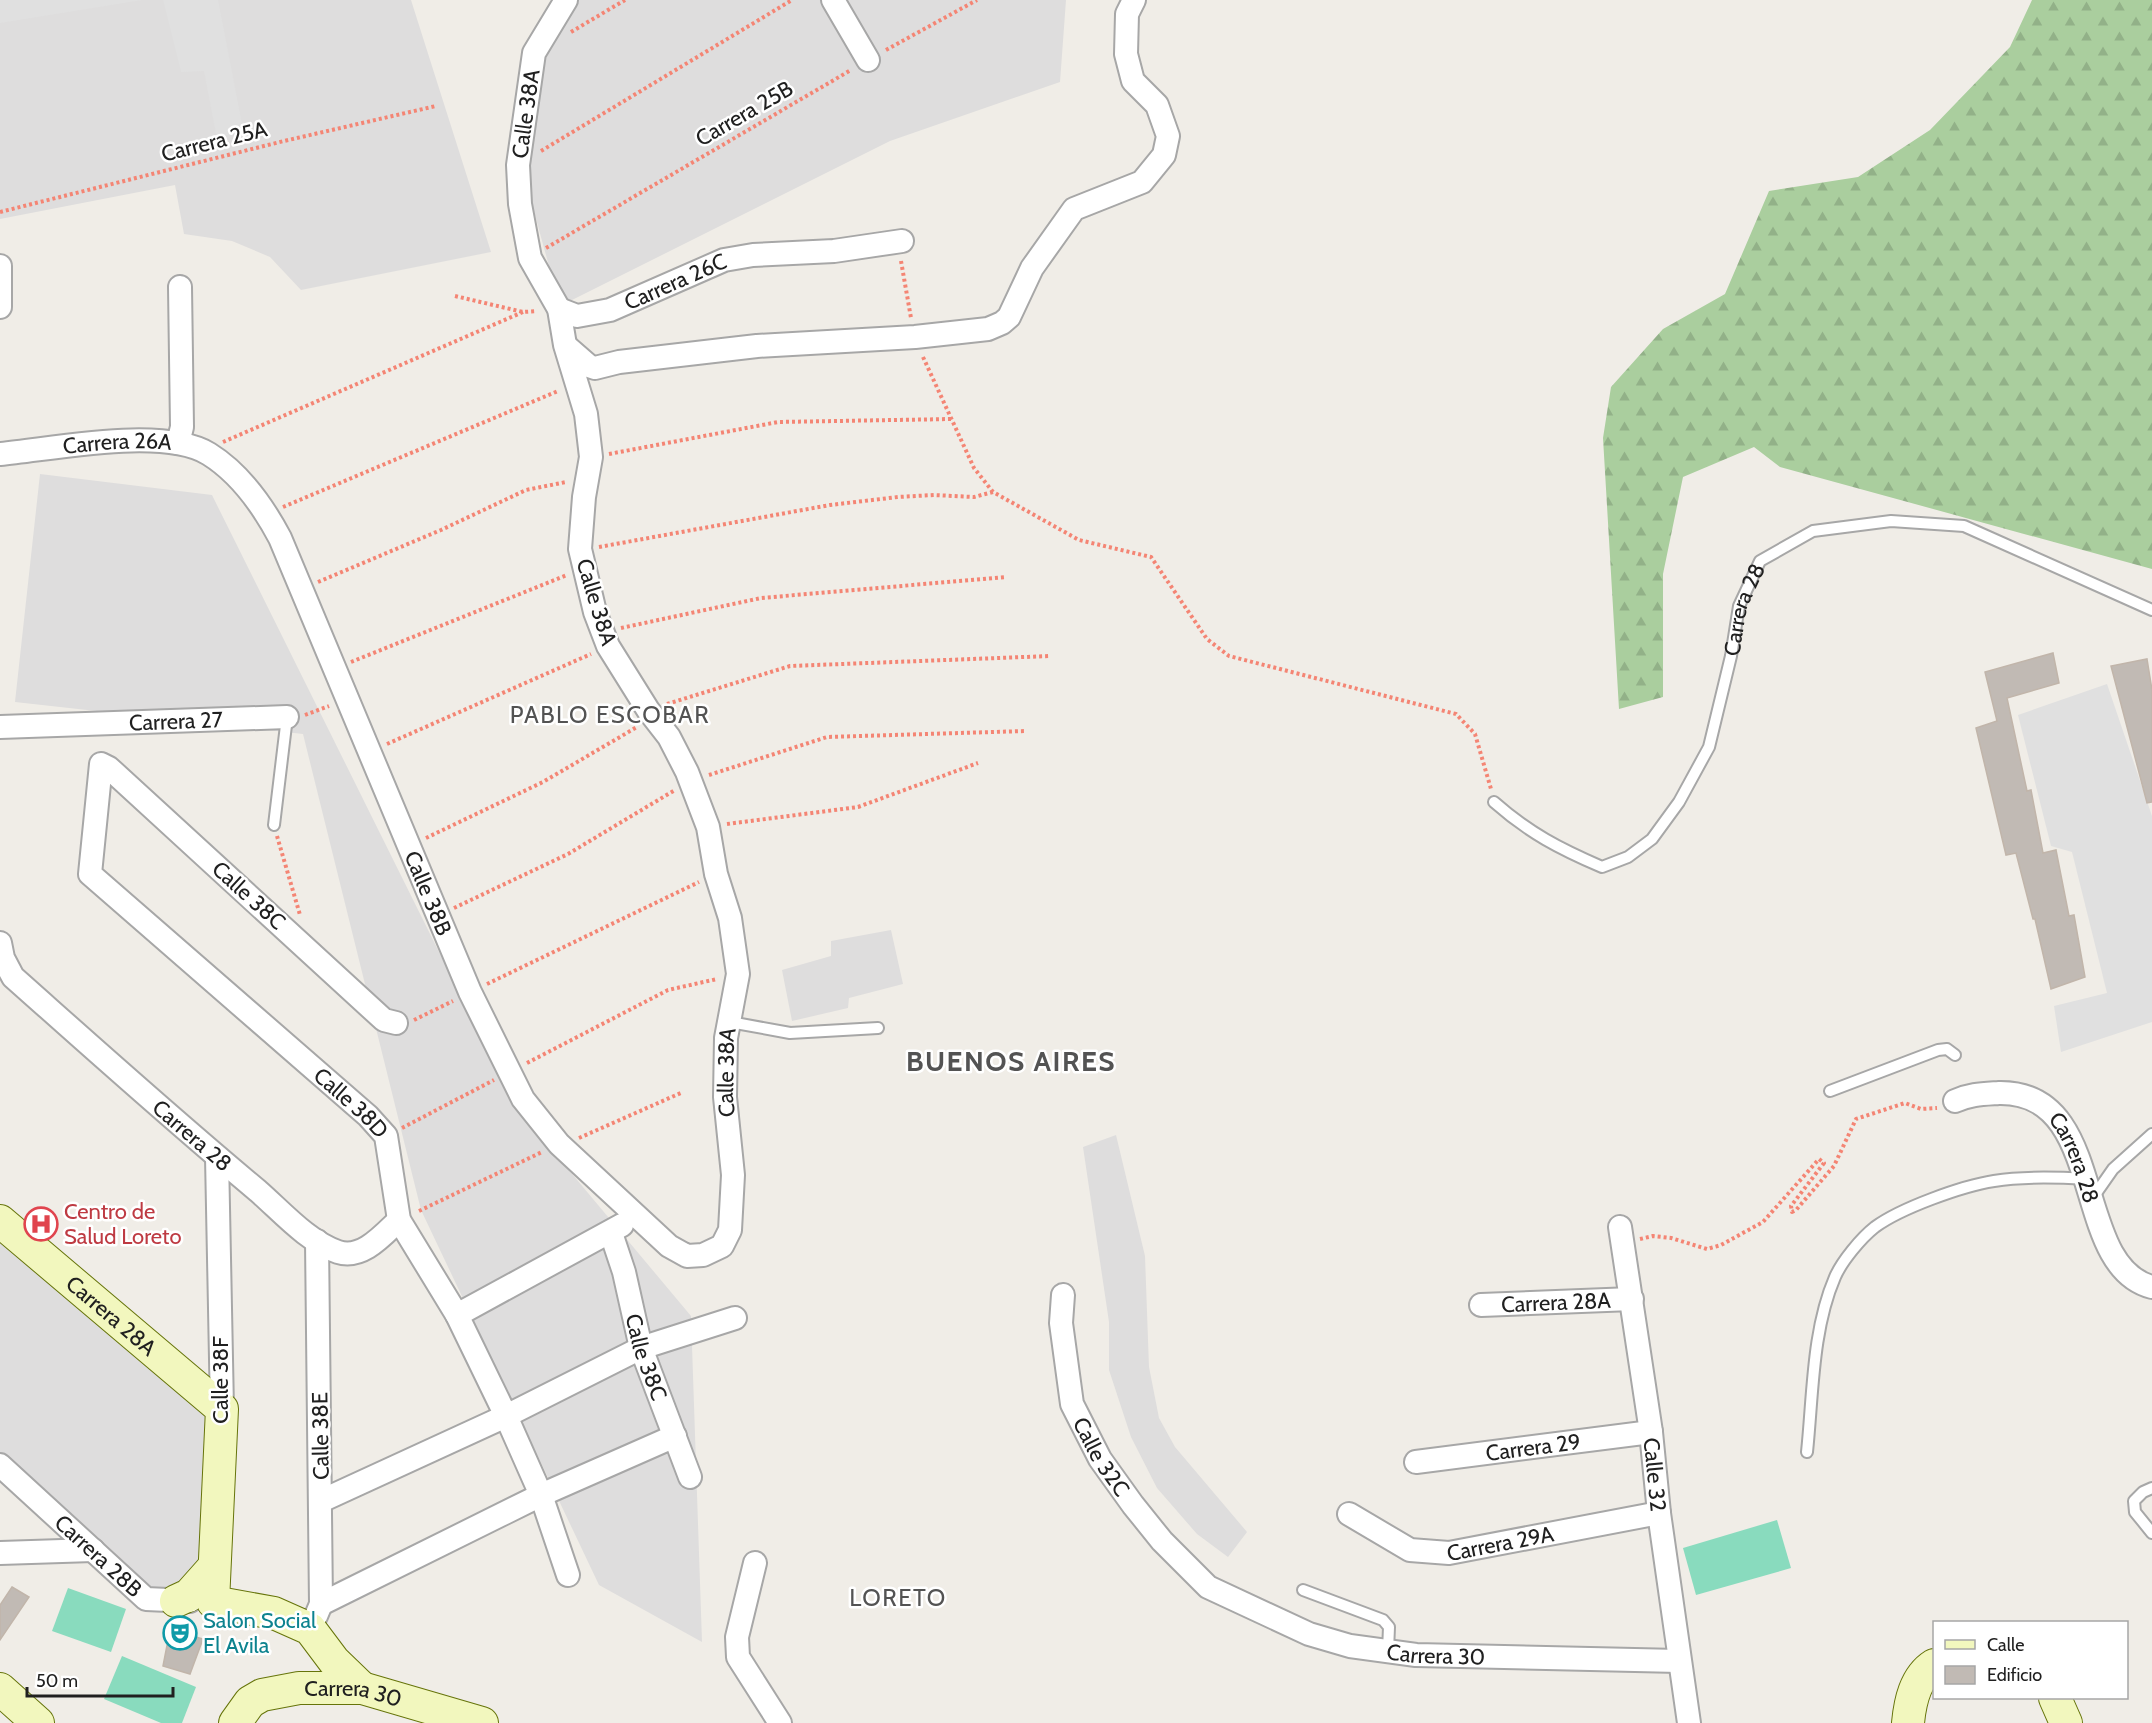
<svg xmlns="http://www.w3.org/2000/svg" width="2152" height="1723" font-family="Cabin,sans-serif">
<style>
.residential{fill:#dedddd}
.forest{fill:url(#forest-firs)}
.pitch{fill:#89dbbe}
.parking{fill:#e0e0e0}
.building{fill:#c1bab4;stroke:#c1b5aa;stroke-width:1.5}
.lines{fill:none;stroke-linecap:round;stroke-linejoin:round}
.lane-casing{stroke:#a7a7a7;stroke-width:14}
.street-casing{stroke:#a7a7a7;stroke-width:26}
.secondary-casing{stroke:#66740a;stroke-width:34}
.path{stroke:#f48574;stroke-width:4;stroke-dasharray:3 3;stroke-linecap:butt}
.lane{stroke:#fff;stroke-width:10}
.street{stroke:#fff;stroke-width:22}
.secondary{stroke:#f2f7be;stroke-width:32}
.labels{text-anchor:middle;stroke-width:5;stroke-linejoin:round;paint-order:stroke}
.street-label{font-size:22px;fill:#202020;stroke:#fff}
.health-label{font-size:22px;fill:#be3a42;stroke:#fff;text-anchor:start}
.culture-label{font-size:22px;fill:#0d838f;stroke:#fff;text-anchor:start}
.neighbourhood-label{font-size:24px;letter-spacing:1.5px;fill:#535353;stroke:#fff}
.district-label{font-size:28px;font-weight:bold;letter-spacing:1.5px;fill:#535353;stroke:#fff}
</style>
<defs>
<pattern id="forest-firs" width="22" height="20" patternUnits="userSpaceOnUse" patternTransform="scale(1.5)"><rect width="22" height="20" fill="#aace9e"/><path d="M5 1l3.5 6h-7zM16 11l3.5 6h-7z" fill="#92b188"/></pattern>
</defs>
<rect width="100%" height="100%" fill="#f0ede7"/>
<g class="residential">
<polygon points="0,0 411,0 491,252 301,290 270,257 232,241 184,234 175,185 0,219"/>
<polygon points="563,0 1066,0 1060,82 890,141 560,306 525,179 548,31"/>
<polygon points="40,474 212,495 516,1107 691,1316 702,1642 599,1585 421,1210 303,734 15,702"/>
<polygon points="891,930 903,984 849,998 848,1008 792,1021 782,970 831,956 831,941"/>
<polygon points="1116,1135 1145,1256 1149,1367 1159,1418 1175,1447 1247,1532 1228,1557 1197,1534 1157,1488 1131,1437 1109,1370 1109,1322 1083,1147"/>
<polygon points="0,1231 209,1412 198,1573 171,1595 150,1591 0,1454"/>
</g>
<polygon class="forest" points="2032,0 2152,0 2152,569 1780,467 1754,447 1683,477 1663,574 1663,697 1619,709 1603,438 1611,387 1663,329 1725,294 1769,191 1858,177 1930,130 2010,47"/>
<g class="pitch">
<polygon points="1777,1520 1791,1568 1696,1595 1683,1548"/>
<polygon points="68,1588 126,1609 111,1652 52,1631"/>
<polygon points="122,1656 196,1687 182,1723 161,1723 104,1699"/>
</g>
<g class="parking">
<polygon points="0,0 142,0 0,23"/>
<polygon points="163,0 218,0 243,129 217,139 204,71 181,72"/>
<polygon points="2107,684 2152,816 2152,1022 2061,1052 2054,1006 2107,993 2072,852 2051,846 2018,715"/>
</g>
<g class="building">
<polygon points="2053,653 2059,683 2007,698 2027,791 2031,790 2043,853 2056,850 2069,916 2074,915 2085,977 2051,989 2035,919 2033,919 2016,853 2006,855 1976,728 1997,721 1985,672"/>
<polygon points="2147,659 2152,690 2152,802 2147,803 2111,666"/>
<polygon points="12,1587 29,1597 0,1640 0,1605"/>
<polygon points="170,1630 203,1639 190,1674 163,1666"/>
</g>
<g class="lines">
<defs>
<g id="lane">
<path id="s1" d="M1494,802C1529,833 1560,849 1602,867L1628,857L1652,839L1679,802L1709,747L1731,656L1739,606L1760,561L1813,531L1891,521L1964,526L2152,610"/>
<polyline points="274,825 287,717"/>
<polyline points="730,1022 790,1033 878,1028"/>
<polyline points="1830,1091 1938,1050 1947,1049 1955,1055"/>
<polyline points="2092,1199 2113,1169 2152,1134"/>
<path d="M1807,1452C1813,1395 1812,1330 1835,1277C1842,1261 1861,1238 1875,1227C1901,1208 1962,1186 1994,1181C2024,1176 2054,1177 2085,1179"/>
<polyline points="2152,1488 2143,1492 2134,1501 2135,1512 2152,1533"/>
<polyline points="1303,1590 1383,1620 1389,1627 1388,1651"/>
</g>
<g id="street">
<polyline points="833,0 868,60"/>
<polyline points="0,307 0,266"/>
<path id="s2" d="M559,309L577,316L610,310L724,260L753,255L834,251L902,241"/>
<polyline points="566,346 589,366 595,368 619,362 757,346 915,337 988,329 1002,323 1009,317 1032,268 1074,209 1142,182 1164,155 1168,136 1157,105 1133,81 1126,54 1127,14 1134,0"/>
<polyline points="178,443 182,427 180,287"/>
<path id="s3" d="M0,454C54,449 163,426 209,454C241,474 263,506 280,538L470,992L523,1099L559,1144L669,1246L687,1256L703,1255L722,1246L730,1230L733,1175L725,1097L726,1038L738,974L730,918L716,874L708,827L687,772L669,737L648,710L608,646L595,612L580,549L584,497L591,457L586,414L565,345L559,309L530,258L520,204L518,165L534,53L566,0"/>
<path id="s4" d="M0,727L287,717"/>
<path id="s5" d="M0,943L3,958L13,977C94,1049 175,1122 258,1191C281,1211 308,1242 338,1252C362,1260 383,1235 399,1220"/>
<path id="s6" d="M396,1023L384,1020L109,768L101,764L90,874L368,1116L386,1136L399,1220L457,1315L506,1416L541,1495L568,1575"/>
<path id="s7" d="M1955,1101C1970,1094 1983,1094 1999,1093C2109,1091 2070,1266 2152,1287"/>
<polyline points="217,1157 222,1409"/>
<path id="s8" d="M1620,1227L1651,1432L1659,1513L1689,1723"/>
<path id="s9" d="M611,1233L624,1272L641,1348L690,1477"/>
<path id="s10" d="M1063,1295L1061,1323L1072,1404L1100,1459L1133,1505L1162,1541L1208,1587L1309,1634L1350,1646L1416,1655L1679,1661"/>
<path id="s11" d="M1481,1305L1632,1299"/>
<polyline points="457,1315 622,1225"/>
<path id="s12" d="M1416,1462L1651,1432"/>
<path id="s13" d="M0,1465L146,1599L190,1601"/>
<polyline points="321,1501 506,1416 641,1348 735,1318"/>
<path id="s14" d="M1349,1514L1410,1550L1449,1553L1659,1513"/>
<polyline points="0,1553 93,1550"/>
<polyline points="755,1563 737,1637 738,1657 780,1723"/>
<polyline points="321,1604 541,1495 675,1436"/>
<polyline points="316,1616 321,1604 317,1241"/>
</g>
<g id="secondary">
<path id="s15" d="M0,1221L222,1409L213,1602L274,1613L310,1629L334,1661L362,1688"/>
<polyline points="176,1601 189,1595 213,1568"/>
<polyline points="0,1689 38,1723"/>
<polyline points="2055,1698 2066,1723"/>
<path id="s16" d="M235,1723L250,1702L262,1695L299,1688H362L482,1723"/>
<path d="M1908,1723C1910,1702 1915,1677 1934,1665"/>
</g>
</defs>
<use href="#lane" class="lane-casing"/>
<use href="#street" class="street-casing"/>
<use href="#secondary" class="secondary-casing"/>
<g class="path">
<polyline points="571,32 625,0"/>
<polyline points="886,50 977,0"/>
<polyline points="541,151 792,0"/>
<polyline points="0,212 284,141 436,106"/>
<polyline points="546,248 851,70"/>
<polyline points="901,261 911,318"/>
<polyline points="455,296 523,312 537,311"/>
<polyline points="923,357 974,468 993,492 1079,540 1151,557 1207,639 1229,656 1456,714 1475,734 1491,789"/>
<polyline points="223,442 523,312"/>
<polyline points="609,454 778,422 952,419"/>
<polyline points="283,507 558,391"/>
<polyline points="599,547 830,505 898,497 934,495 974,497 993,492"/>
<polyline points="318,582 441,530 526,490 566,482"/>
<polyline points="621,628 761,598 1006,577"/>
<polyline points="351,662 567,575"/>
<polyline points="667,704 790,666 1050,656"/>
<polyline points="305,715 329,706"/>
<polyline points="387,744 591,654"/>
<polyline points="709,775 827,737 1026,731"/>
<polyline points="727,824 858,807 978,763"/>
<polyline points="277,836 300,915"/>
<polyline points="426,838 543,782 637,727"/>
<polyline points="454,908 568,854 675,790"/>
<polyline points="487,984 699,882"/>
<polyline points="414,1020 453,1001"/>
<polyline points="527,1063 668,990 717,979"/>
<polyline points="402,1128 494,1080"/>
<polyline points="579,1138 683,1092"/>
<polyline points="419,1211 542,1152"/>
<polyline points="1640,1239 1653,1236 1671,1238 1707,1249 1721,1245 1763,1222 1819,1159 1824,1163 1791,1206 1792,1212 1796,1210 1834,1166 1856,1119 1905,1103 1921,1109 1937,1108"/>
</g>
<use href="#lane" class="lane"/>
<use href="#street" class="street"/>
<use href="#secondary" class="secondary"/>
</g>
<defs>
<symbol id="hospital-ring" viewBox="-11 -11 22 22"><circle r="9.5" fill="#fff" stroke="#e0444e" stroke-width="1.5"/><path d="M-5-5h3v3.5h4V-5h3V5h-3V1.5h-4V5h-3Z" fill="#e0444e"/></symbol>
<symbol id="theatre-ring" viewBox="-11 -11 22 22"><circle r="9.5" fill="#fff" stroke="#0f9aa8" stroke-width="1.5"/><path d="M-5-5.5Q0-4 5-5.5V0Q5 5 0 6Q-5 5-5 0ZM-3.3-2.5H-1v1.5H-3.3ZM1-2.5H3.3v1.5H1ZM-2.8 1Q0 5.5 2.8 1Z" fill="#0f9aa8"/></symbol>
</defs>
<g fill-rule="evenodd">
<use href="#hospital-ring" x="22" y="1205" width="38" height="38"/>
<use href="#theatre-ring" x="161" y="1614" width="38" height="38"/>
</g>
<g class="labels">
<g class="street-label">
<text transform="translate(744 113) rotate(-30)" y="8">Carrera 25B</text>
<text dy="8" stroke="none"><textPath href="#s3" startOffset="2384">Calle 38A</textPath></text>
<text transform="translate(214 141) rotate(-14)" y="8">Carrera 25A</text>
<text dy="8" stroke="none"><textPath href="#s2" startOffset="124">Carrera 26C</textPath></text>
<text dy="8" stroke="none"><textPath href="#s3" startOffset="118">Carrera 26A</textPath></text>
<text transform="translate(597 602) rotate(73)" y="8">Calle 38A</text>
<text dy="8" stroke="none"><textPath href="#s1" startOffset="435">Carrera 28</textPath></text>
<text dy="8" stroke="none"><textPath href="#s4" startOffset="176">Carrera 27</textPath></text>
<text dy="8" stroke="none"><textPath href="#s3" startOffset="708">Calle 38B</textPath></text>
<text transform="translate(249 895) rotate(42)" y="8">Calle 38C</text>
<text dy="8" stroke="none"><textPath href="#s3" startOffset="1376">Calle 38A</textPath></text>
<text dy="8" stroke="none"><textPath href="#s6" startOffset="852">Calle 38D</textPath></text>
<text dy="8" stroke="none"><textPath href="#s5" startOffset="276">Carrera 28</textPath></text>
<text dy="8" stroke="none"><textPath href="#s7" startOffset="154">Carrera 28</textPath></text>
<text dy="8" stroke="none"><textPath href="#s11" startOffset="75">Carrera 28A</textPath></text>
<text dy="8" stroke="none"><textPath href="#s15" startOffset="146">Carrera 28A</textPath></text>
<text dy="8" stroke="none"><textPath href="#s9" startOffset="129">Calle 38C</textPath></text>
<text transform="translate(220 1380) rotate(-90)" y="8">Calle 38F</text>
<text transform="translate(320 1436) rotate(-91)" y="8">Calle 38E</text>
<text dy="8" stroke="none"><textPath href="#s12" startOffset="118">Carrera 29</textPath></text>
<text dy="8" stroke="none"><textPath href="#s10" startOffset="170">Calle 32C</textPath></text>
<text dy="8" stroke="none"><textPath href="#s8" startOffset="250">Calle 32</textPath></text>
<text dy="8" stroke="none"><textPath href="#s14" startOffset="162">Carrera 29A</textPath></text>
<text dy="8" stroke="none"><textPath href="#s13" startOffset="134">Carrera 28B</textPath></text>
<text dy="8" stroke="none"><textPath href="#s10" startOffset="580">Carrera 30</textPath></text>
<text dy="8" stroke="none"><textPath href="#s16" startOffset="132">Carrera 30</textPath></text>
</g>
<g class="health-label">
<text x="64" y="1219">Centro de<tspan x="64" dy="25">Salud Loreto</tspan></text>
</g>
<g class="culture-label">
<text x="203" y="1628">Salon Social<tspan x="203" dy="25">El Avila</tspan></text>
</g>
<g class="neighbourhood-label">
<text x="610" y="723">PABLO ESCOBAR</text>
<text x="898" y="1606">LORETO</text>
</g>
<g class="district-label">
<text x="1011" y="1071">BUENOS AIRES</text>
</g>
</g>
<rect x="1933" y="1621" width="195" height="78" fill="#ffffff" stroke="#a6a6a6" stroke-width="1.5"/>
<rect x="1945" y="1640" width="30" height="9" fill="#f2f7be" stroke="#a6a6a6" stroke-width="1.5"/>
<text x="1987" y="1651" font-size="18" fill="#202020">Calle</text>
<rect x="1945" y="1666" width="30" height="18" fill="#c1bab4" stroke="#a6a6a6" stroke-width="1.5"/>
<text x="1987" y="1681" font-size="18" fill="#202020">Edificio</text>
<path d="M27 1687v9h146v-9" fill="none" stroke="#202020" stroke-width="3"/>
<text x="36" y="1687" font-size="18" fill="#202020" stroke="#ffffff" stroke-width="4.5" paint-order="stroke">50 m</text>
</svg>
